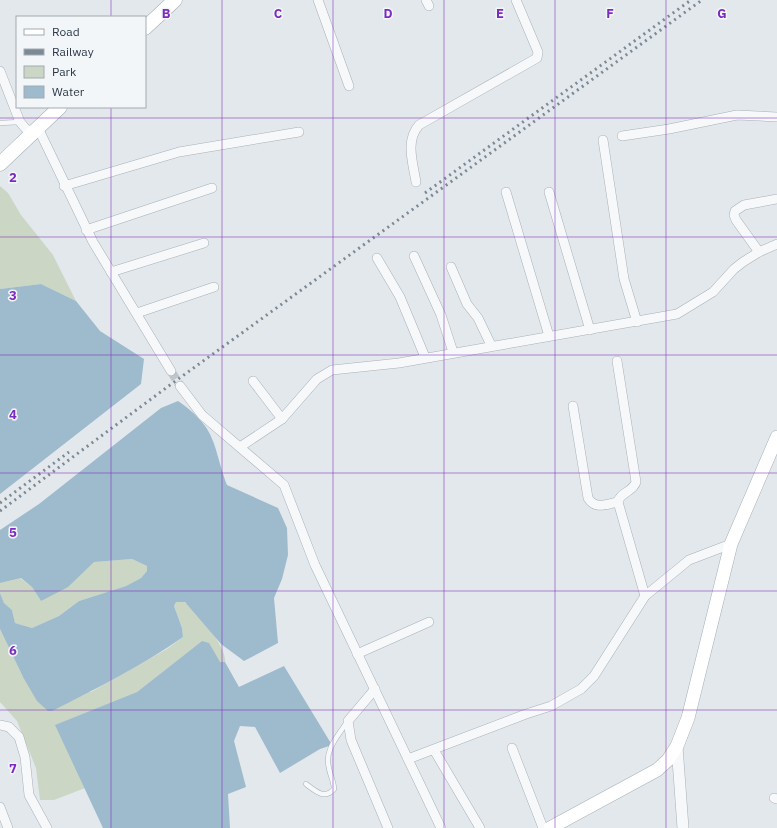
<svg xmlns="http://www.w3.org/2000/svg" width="777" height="828" font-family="'IBM Plex Sans',sans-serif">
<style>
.green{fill:#cbd6c4}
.water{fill:#9dbbcd}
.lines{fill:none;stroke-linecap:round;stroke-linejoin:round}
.minor-tunnel{stroke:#bec5cb;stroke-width:9;stroke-dasharray:9 4.5;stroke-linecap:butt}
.service-casing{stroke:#a8b0b7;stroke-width:5.5}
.minor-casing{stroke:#a8b0b7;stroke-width:10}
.tertiary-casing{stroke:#a8b0b7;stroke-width:12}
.secondary-casing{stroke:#a8b0b7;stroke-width:14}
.primary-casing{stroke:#a2aeb8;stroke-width:15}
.service{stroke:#f6f8fa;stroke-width:4.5}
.minor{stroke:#f6f8fa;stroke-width:9}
.tertiary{stroke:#f6f8fa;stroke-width:11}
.secondary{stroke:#fff;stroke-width:13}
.primary{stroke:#fff;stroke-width:14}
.rail{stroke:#7c8a96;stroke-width:3;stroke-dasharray:2 4;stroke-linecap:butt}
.grid{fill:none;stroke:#7b2cbf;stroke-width:1;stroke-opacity:0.55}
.grid-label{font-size:13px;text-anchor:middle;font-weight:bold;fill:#7b2cbf;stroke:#f3f6f9;stroke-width:3;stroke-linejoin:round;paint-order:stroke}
</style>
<rect width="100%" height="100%" fill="#e3e8ec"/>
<g class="green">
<polygon points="0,186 8,193 21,215 53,255 76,301 41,284 0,289"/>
<polygon points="132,559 147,566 147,571 141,578 126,586 79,601 59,616 32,628 15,623 12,610 4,603 0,593 0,583 20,578 32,587 41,601 80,574 93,562"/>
<path d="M182,601C194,605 228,649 225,662H220L202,641L137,692L56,725L85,788L54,800H40L36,768L17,721L0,702V629L23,677L91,692L167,649L183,637L182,628L174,606L176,602Z"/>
</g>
<g class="water">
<polygon points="41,284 76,301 100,331 144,359 141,384 0,494 0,289"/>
<path d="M178,401C218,429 212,444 227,485L278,508L287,528L288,555L282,579L274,598L278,643L244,661L221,644L185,602H176L174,606L182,628L183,637C142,666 97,688 52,711H48L37,701L23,677L0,629V593L4,603L12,610L15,623L32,628L59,616L79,601L126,586L141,578L147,571V566L132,559L94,562L68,587L41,601L32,587L21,578L0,583V530L39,504L161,408Z"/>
<polygon points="202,641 209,643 220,662 225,662 239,687 284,666 332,745 320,749 280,773 255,727 240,726 234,741 246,787 228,794 230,828 103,828 55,725 137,692"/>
</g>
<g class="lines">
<polyline class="minor-tunnel" points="171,371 180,386"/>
<defs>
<g id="service">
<polyline points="0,123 20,122"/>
<path d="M306,784C315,791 325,800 334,789C334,782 330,775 329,768C324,750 338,736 347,722"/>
</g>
<g id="minor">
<polyline points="318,0 349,86"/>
<polyline points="426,0 429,6"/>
<polyline points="0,71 20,122 26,129 34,132"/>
<polyline points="38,128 93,242 171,371"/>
<polyline points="622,136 669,129 737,115 777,117"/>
<polyline points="603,140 624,279 637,322"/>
<path d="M416,182C413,163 405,141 419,125L537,58L538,52L516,0"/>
<polyline points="64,186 179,152 299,132"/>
<polyline points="506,192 549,336"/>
<polyline points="549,192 590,330"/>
<polyline points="86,230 212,188"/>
<polyline points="759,252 736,220 734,215 735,211 744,205 777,199"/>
<polyline points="414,256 441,315 453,352"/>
<polyline points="377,258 400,297 425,357"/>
<polyline points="451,267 467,304 478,318 491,345"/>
<polyline points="111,272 204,243"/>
<polyline points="137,313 214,287"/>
<path d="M617,361L636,482C633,492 620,492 618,502L645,596"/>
<polyline points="253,381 282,419"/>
<polyline points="180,386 202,415 284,485 315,565 441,828"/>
<path d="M573,406L588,498C595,510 607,504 618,502"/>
<polyline points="240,447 282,419 317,379 332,370 399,363 677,314 713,292 734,269 743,262 759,252 777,244"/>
<polyline points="357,654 429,622"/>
<polyline points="375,689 348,721 351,740 388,828"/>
<polyline points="0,725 9,727 19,737 25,757 29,795 47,828"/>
<polyline points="512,748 543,828"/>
<polyline points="434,750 480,828"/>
<polyline points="408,759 526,714 551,706 581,689 594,676 645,596 689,560 731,544"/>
<polyline points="774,798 777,799"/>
<polyline points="0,807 8,828"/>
</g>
<polyline id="tertiary" points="677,746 683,828"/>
<polyline id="secondary" points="550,828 657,770 668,760 677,746 688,718 731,544 777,437"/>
<g id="primary">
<polyline points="145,28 175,0"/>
<polyline points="0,164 60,107"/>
</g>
</defs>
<use href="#service" class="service-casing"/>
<use href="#minor" class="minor-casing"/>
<use href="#tertiary" class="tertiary-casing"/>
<use href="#secondary" class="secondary-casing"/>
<use href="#primary" class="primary-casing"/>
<use href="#service" class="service"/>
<use href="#minor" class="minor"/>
<use href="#tertiary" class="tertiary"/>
<use href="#secondary" class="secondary"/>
<use href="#primary" class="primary"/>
<g class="rail">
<polyline points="425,193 691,0"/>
<polyline points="0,503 69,452"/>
<polyline points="0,511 170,385 702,0"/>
</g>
</g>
<path class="grid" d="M111,0V17M222,0V828M333,0V828M444,0V828M555,0V828M666,0V828M111,107V828M0,118H777M0,237H777M0,355H777M0,473H777M0,591H777M0,710H777"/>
<g class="grid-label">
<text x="166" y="18">B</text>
<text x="278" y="18">C</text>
<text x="388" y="18">D</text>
<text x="500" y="18">E</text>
<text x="610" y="18">F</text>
<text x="722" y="18">G</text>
<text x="13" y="182">2</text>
<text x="13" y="300">3</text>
<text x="13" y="419">4</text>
<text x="13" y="537">5</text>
<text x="13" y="655">6</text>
<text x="13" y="773">7</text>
</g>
<rect x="16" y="16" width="130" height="92" fill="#f3f6f9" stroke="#a3aab1"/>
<rect x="24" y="29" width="20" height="6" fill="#ffffff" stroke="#a3aab1"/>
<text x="52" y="36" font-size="12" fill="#2a3845">Road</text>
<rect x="24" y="49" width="20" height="6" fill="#7c8a96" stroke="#a3aab1"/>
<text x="52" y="56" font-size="12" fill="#2a3845">Railway</text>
<rect x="24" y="66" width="20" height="12" fill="#cbd6c4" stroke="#a3aab1"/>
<text x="52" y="76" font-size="12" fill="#2a3845">Park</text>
<rect x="24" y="86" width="20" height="12" fill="#9dbbcd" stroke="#a3aab1"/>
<text x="52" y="96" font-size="12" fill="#2a3845">Water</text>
</svg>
